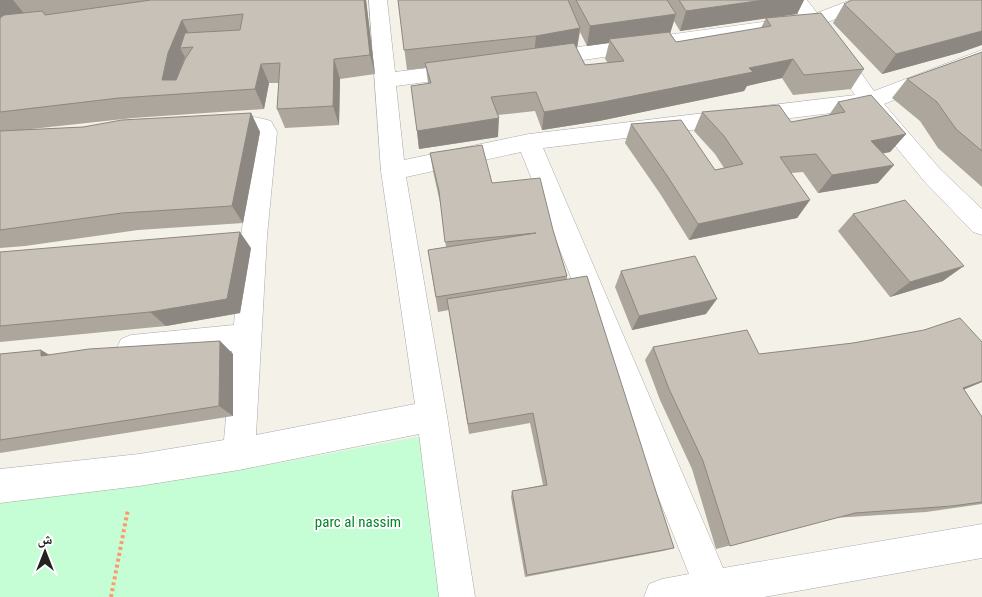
<svg xmlns="http://www.w3.org/2000/svg" width="982" height="597" font-family="'Roboto Condensed','Noto Naskh Arabic',sans-serif">
<style>
.park{fill:#c5fdd4}
.lines{fill:none;stroke-linecap:round;stroke-linejoin:round}
.street-casing{stroke:#a9a9a9;stroke-width:1}
.path{stroke:#ff996d;stroke-width:4;stroke-dasharray:3 3;stroke-linecap:butt}
.street{fill:#fff;fill-rule:evenodd}
.wall{fill:#aca69d;fill-rule:evenodd}
.shaded-wall{fill:#8c8780}
.building{fill:#c8c1b7;stroke:#8c8780;fill-rule:evenodd}
.labels{text-anchor:middle;stroke-width:4;stroke-linejoin:round;paint-order:stroke}
.near-park-label{font-size:15px;fill:#058629;stroke:#fff}
</style>
<rect width="100%" height="100%" fill="#f3f1e8"/>
<polygon class="park" points="423,436 440,597 0,597 0,497 148,482 257,467"/>
<g class="lines">
<defs>
<path id="street" d="M369,0H387L395,72L464,63L471,65L474,70L471,75L464,77L396,86L404,160L529,134L855,95L808,28L541,66L534,64L531,59L534,54L541,52L800,17L789,0H807L817,13L851,0H877L875,4L825,23L874,91L982,50V64L884,104L940,169L982,209V235L973,232L924,181L865,109L543,148L723,568L982,524V558L764,597H644L649,584L662,579L689,574L521,152L406,177L447,416L475,597H439L419,434L239,470L139,486L0,503V469L139,454L224,440L232,351L131,361L121,357L117,348L121,339L131,335L234,325L241,236L255,132L219,133L211,131L208,125L211,119C230,114 252,115 271,121L277,132L267,236L256,435L415,404L381,171Z"/>
</defs>
<use href="#street" class="street-casing"/>
<polyline class="path" points="111,597 128,509"/>
<use href="#street" class="street"/>
</g>
<g class="wall">
<polygon points="0,0 366,0 375,74 340,79 339,125 285,128 277,109 279,83 269,83 264,109 133,118 22,130 83,127 251,113 260,132 243,223 138,230 25,246 0,248"/>
<path d="M398,0H804L797,14L768,18L864,69L851,89L793,95L782,78L747,86L744,91L599,121L542,130L535,111L498,115V137L419,149L417,131L428,83L426,68L407,70ZM766,18L761,28L676,42L670,33L674,21L680,31ZM580,32L587,46L609,43L605,59L608,63L585,65L576,48H577Z"/>
<polygon points="844,4 962,52 882,74 833,23"/>
<polygon points="982,52 982,187 938,148 920,121 892,98 907,79"/>
<polygon points="838,102 906,134 890,152 883,153 878,183 818,193 803,172 791,173 810,200 797,218 689,240 661,195 625,143 631,124 715,170 724,168 715,154 694,131 702,112 791,122 829,115"/>
<polygon points="430,153 492,183 553,230 567,276 567,280 674,548 663,551 525,577 511,497 512,491 543,485 530,423 469,434 449,310 438,312 428,250 446,247 441,207 433,171"/>
<polygon points="853,214 943,281 890,297 838,231"/>
<polygon points="251,248 240,313 166,326 0,342 0,252"/>
<polygon points="621,271 706,314 632,330 615,287"/>
<polygon points="220,341 233,354 233,416 0,453 0,354 41,350 49,355"/>
<polygon points="982,342 982,382 964,389 982,417 982,504 926,512 834,518 716,549 692,469 660,400 645,360 653,347 759,354"/>
</g>
<g class="shaded-wall">
<polygon points="0,0 13,0 27,17 0,20"/>
<polygon points="364,0 366,0 375,74 370,55"/>
<polygon points="764,0 804,0 797,14 680,31 686,11"/>
<polygon points="676,14 670,34 609,39 609,43 587,46 590,26"/>
<polygon points="182,20 192,40 180,48 185,57 179,72 175,95 162,80 168,53"/>
<polygon points="580,28 577,48 534,56 536,36"/>
<polygon points="982,31 982,45 962,52 882,74 896,54"/>
<polygon points="334,59 340,79 339,125 333,106"/>
<polygon points="793,59 782,78 747,86 744,91 599,121 542,130 544,112 749,68"/>
<polygon points="261,64 269,83 264,109 255,89"/>
<polygon points="251,113 260,132 243,223 232,206"/>
<polygon points="499,118 498,137 419,149 417,131"/>
<polygon points="906,134 890,152 856,159 871,141"/>
<polygon points="894,165 878,183 818,193 832,175"/>
<polygon points="810,200 797,218 689,240 698,224"/>
<polygon points="240,232 251,248 240,313 166,326 150,312"/>
<polygon points="964,266 943,281 890,297 910,282"/>
<polygon points="717,299 706,314 632,330 639,316"/>
<polygon points="220,341 233,354 233,416 219,406"/>
<polygon points="41,350 63,363 41,356"/>
<polygon points="982,381 982,382 939,400 963,388"/>
</g>
<g class="building">
<path d="M151,0H364L370,55L334,59L333,106L277,109L280,63L261,64L255,89L119,98L0,112V18L4,15L42,11L45,15ZM243,14L240,30L185,33L180,48L193,47L185,59L176,80H162L168,53L182,20Z"/>
<polygon points="398,0 568,0 580,28 536,36 404,50"/>
<polygon points="576,0 667,0 676,14 590,26"/>
<polygon points="679,0 764,0 686,11"/>
<polygon points="852,0 982,0 982,31 896,54 844,4"/>
<polygon points="821,13 864,69 804,75 793,59 749,68 753,72 603,102 544,112 536,92 491,97 499,118 417,131 411,86 431,83 425,63 574,43 585,65 624,61 609,39 669,32 676,42 771,26 766,18"/>
<polygon points="982,52 982,151 956,129 937,102 907,79"/>
<polygon points="871,95 906,134 871,141 894,165 832,175 816,154 780,157 810,200 698,224 668,177 631,124 681,120 715,170 743,164 724,136 702,112 779,105 791,122 845,112 838,102"/>
<polygon points="251,113 232,206 122,213 0,230 0,131 83,127 122,120"/>
<polygon points="482,145 492,183 540,178 553,230 567,276 436,297 428,250 536,233 445,242 439,191 430,153"/>
<polygon points="905,200 964,266 910,282 853,214"/>
<polygon points="240,232 227,299 150,312 0,326 0,252"/>
<polygon points="695,256 717,299 639,316 621,271"/>
<polygon points="587,276 674,548 527,575 512,491 547,485 533,413 468,424 447,299"/>
<polygon points="960,318 982,342 982,381 963,388 982,417 982,502 952,506 855,513 730,546 703,461 669,389 653,347 747,330 759,354 853,343 924,330"/>
<polygon points="220,341 219,406 0,440 0,354 41,350 41,356 89,349"/>
</g>
<g class="labels">
<g class="near-park-label">
<text x="358" y="527">parc al nassim</text>
</g>
</g>
<g transform="translate(45 552)" stroke="#ffffff" stroke-width="4" paint-order="stroke">
<path d="M0-4L9 19L0 12L-9 19Z" fill="#222222"/>
<text y="-8" font-size="14" font-weight="bold" text-anchor="middle" fill="#222222">ش</text>
</g>
</svg>
